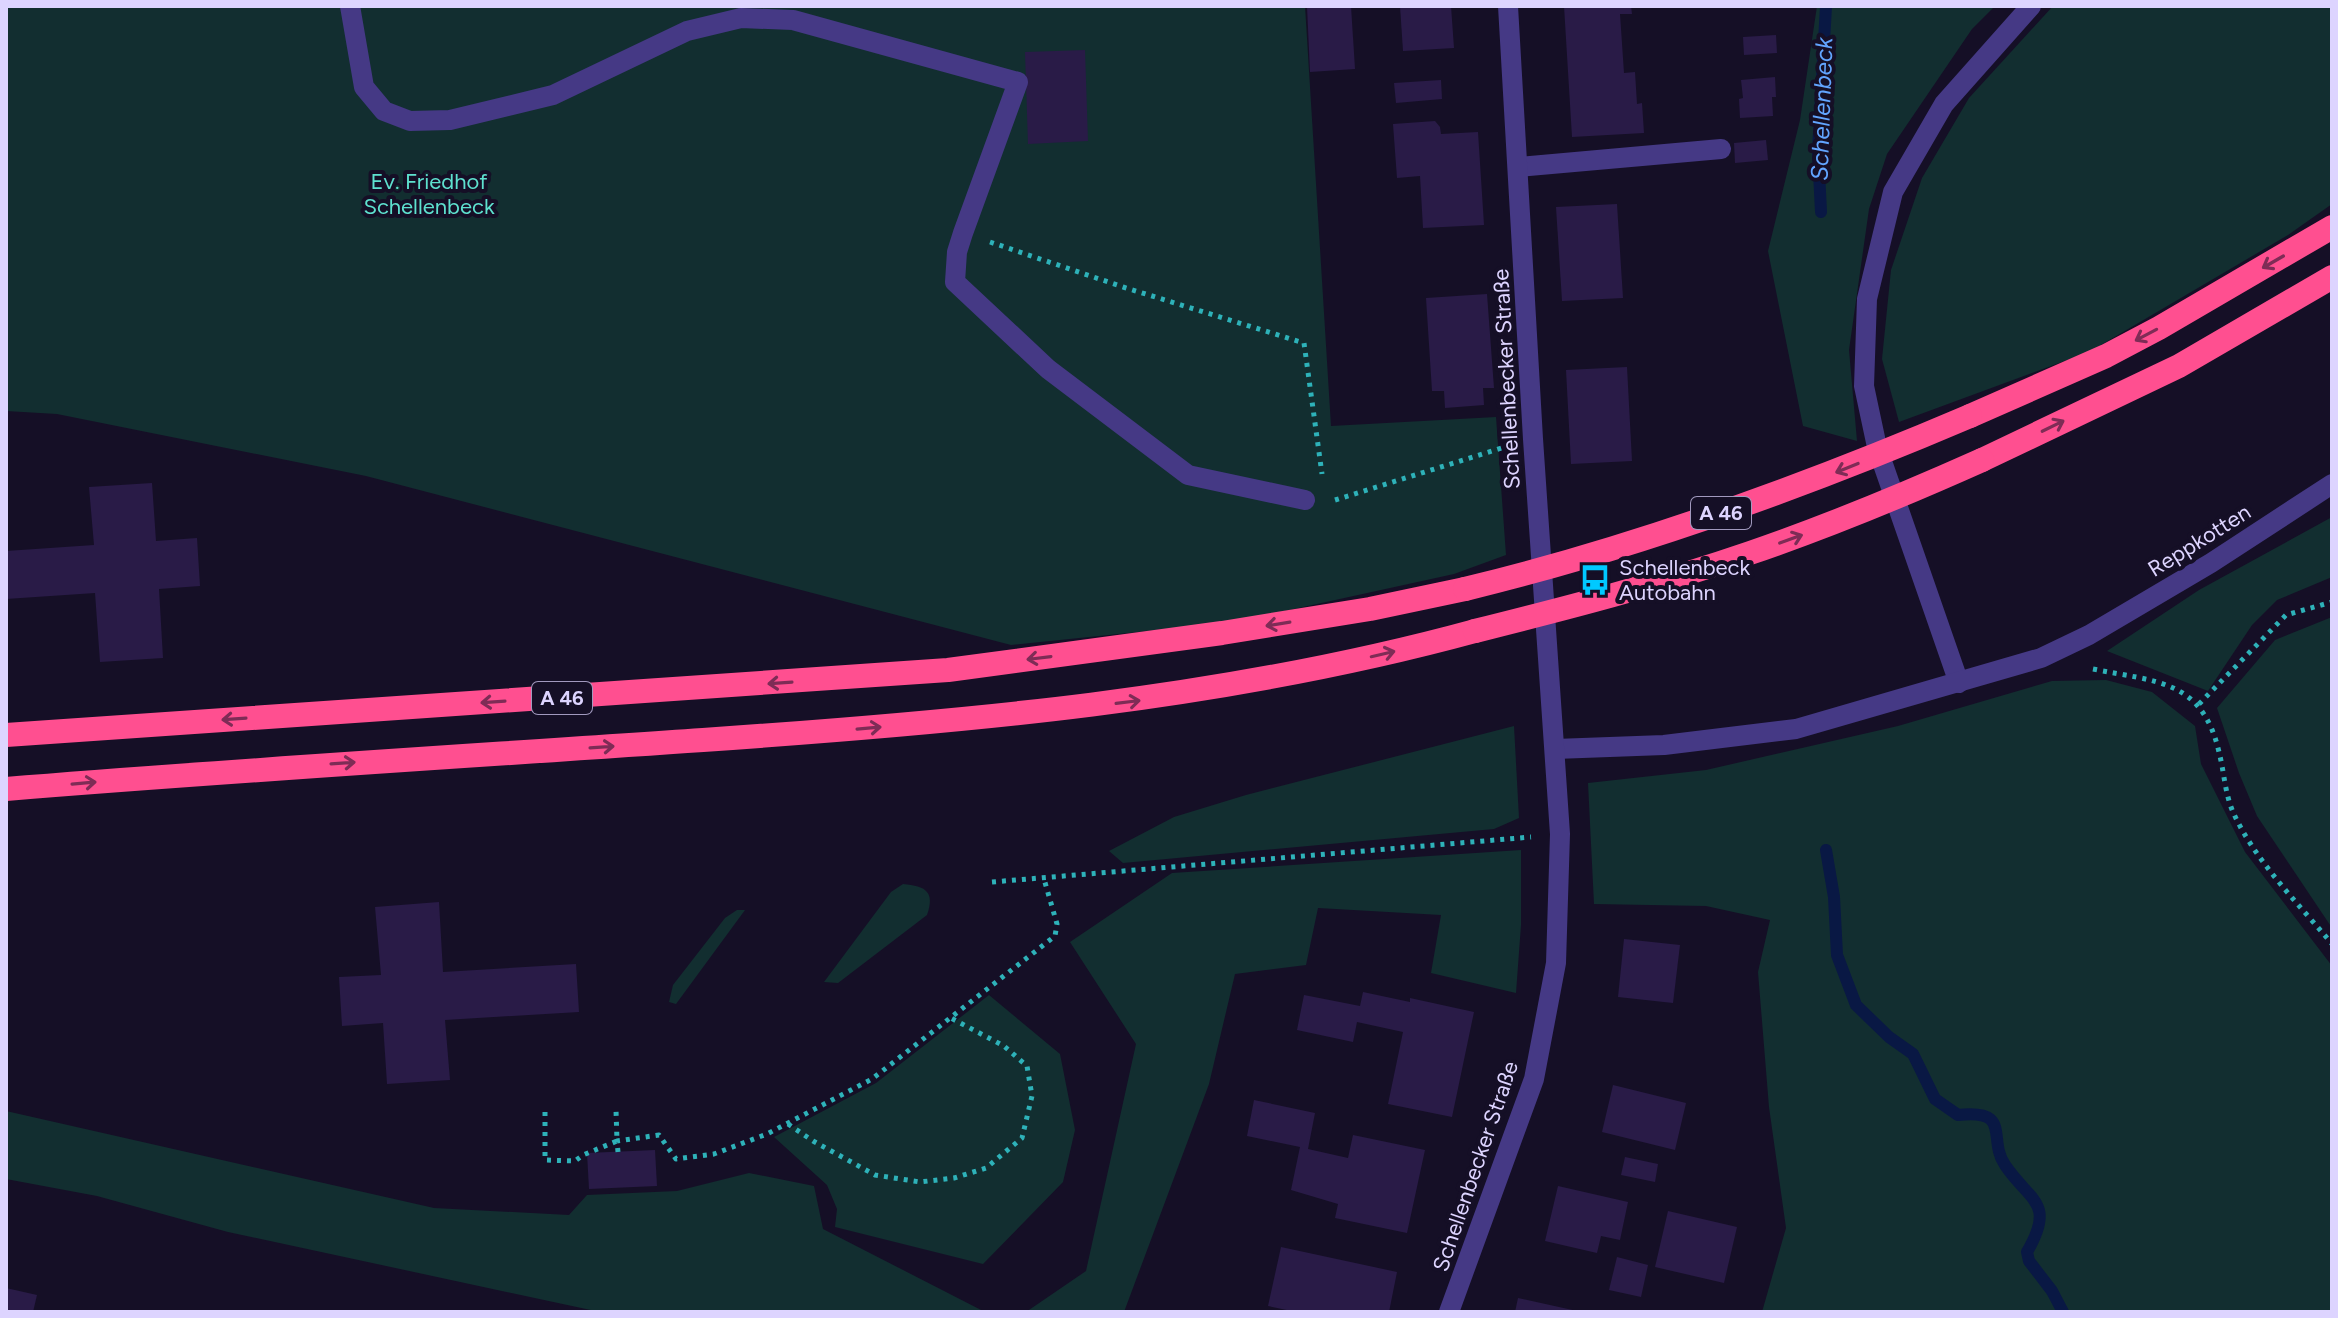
<svg xmlns="http://www.w3.org/2000/svg" width="2338" height="1318" font-family="Figtree,sans-serif">
<style>
.green{fill:#122e30}
.lines{fill:none;stroke-linecap:round;stroke-linejoin:round}
.stream{stroke:#091844;stroke-width:12}
.building{fill:#291b47}
.path{stroke:#2eb2b9;stroke-width:5;stroke-dasharray:4 6;stroke-linecap:butt}
.minor{stroke:#453985;stroke-width:20}
.highway{stroke:#ff4f90;stroke-width:24}
.highway-bridge{stroke:#ff4f90;stroke-width:24}
.oneway{stroke:#7e2c56}
.labels{text-anchor:middle;stroke-width:8;stroke-linejoin:round;paint-order:stroke}
.shield{fill:#150f26;stroke:#a199be;stroke-width:2}
.shield-label{font-size:20px;font-weight:bold;fill:#ddd4ff}
.park-label{font-size:22px;fill:#5ee1cf;stroke:#150f26}
.street-label{font-size:22px;fill:#ddd4ff;stroke:#150f26}
.poi-label{font-size:22px;fill:#ddd4ff;stroke:#150f26;text-anchor:start}
.water-label{font-size:24px;font-style:italic;fill:#62a5ff;stroke:#150f26}
</style>
<rect width="100%" height="100%" fill="#150f26"/>
<g class="green">
<polygon points="58,6 1305,6 1331,426 1496,417 1506,555 1454,574 1235,622 1011,645 366,476 57,414 6,411 6,7"/>
<polygon points="1817,6 1995,6 1972,29 1887,154 1869,209 1849,350 1857,441 1803,426 1768,251 1800,120"/>
<polygon points="2053,6 2332,6 2332,204 2288,235 2089,352 1899,422 1882,359 1891,270 1922,178 1969,98"/>
<polygon points="2332,517 2332,577 2277,600 2252,625 2208,691 2107,651 2199,590"/>
<polygon points="2332,617 2332,928 2257,816 2239,773 2217,708 2275,640"/>
<polygon points="2106,680 2152,692 2195,726 2201,764 2245,852 2332,966 2332,1312 1762,1312 1786,1228 1769,1107 1758,972 1770,920 1706,906 1594,904 1588,783 1706,770 1898,726 2052,681"/>
<polygon points="1514,726 1519,818 1494,829 1123,863 1109,851 1174,817 1246,795"/>
<polygon points="1521,850 1521,925 1516,993 1431,973 1441,915 1318,908 1306,965 1235,974 1209,1084 1124,1312 1026,1312 1086,1271 1136,1044 1070,942 1172,873"/>
<path d="M903,884C926,886 935,892 927,915L838,983L824,982L891,892Z"/>
<polygon points="737,910 745,910 676,1004 669,1002 673,985 725,918"/>
<polygon points="989,995 1060,1054 1075,1130 1063,1182 983,1264 835,1227 837,1209 827,1185 774,1137 876,1083"/>
<polygon points="6,1111 434,1208 569,1215 587,1195 677,1191 749,1173 814,1186 823,1229 985,1312 600,1312 228,1232 97,1196 6,1179"/>
</g>
<g class="lines">
<g class="stream">
<polyline points="1821,212 1818,151 1826,6"/>
<path d="M1826,850L1834,897L1837,955L1856,1005L1889,1037L1913,1054L1935,1099L1958,1115C2013,1109 1987,1139 2005,1165C2030,1202 2056,1202 2027,1252L2029,1261L2052,1291L2063,1312"/>
</g>
</g>
<g class="building">
<polygon points="1307,6 1351,6 1355,69 1310,72"/>
<polygon points="1400,6 1451,6 1454,48 1403,51"/>
<polygon points="1564,6 1631,6 1632,14 1620,14 1624,73 1635,72 1637,104 1642,103 1644,133 1572,137"/>
<polygon points="1776,35 1777,53 1744,55 1743,37"/>
<polygon points="1085,50 1088,141 1028,144 1025,52"/>
<polygon points="1775,77 1776,97 1772,97 1773,116 1740,118 1739,99 1743,98 1741,80"/>
<polygon points="1441,80 1442,99 1396,103 1394,83"/>
<polygon points="1435,121 1440,127 1441,134 1478,132 1484,225 1423,228 1420,176 1397,178 1393,124"/>
<polygon points="1766,140 1768,160 1735,163 1734,143"/>
<polygon points="1617,204 1623,298 1562,301 1556,207"/>
<polygon points="1487,294 1494,388 1483,388 1484,405 1445,408 1444,391 1432,391 1426,298"/>
<polygon points="1627,367 1632,461 1571,464 1566,370"/>
<polygon points="152,483 156,541 197,538 200,586 159,589 163,658 100,662 95,593 6,599 6,551 94,545 89,487"/>
<polygon points="439,902 443,972 576,964 579,1012 445,1020 450,1080 387,1084 383,1023 342,1026 339,977 381,975 375,907"/>
<polygon points="1624,939 1680,945 1673,1003 1618,997"/>
<polygon points="1363,992 1410,1002 1410,998 1474,1012 1452,1117 1388,1104 1403,1032 1357,1022 1353,1042 1297,1030 1304,995 1360,1006"/>
<polygon points="1613,1085 1686,1103 1675,1150 1602,1132"/>
<polygon points="1254,1100 1315,1113 1308,1149 1348,1158 1353,1135 1425,1150 1407,1233 1335,1218 1338,1204 1291,1190 1300,1147 1247,1136"/>
<polygon points="655,1150 657,1186 589,1189 587,1153"/>
<polygon points="1625,1157 1658,1164 1655,1182 1621,1175"/>
<polygon points="1558,1186 1628,1202 1620,1240 1601,1236 1597,1253 1545,1241"/>
<polygon points="1668,1211 1737,1227 1724,1283 1655,1267"/>
<polygon points="1281,1247 1397,1272 1389,1312 1296,1312 1268,1306"/>
<polygon points="1617,1257 1648,1265 1641,1297 1609,1290"/>
<polygon points="6,1288 37,1295 33,1312 6,1312"/>
<polygon points="1518,1298 1577,1311 1577,1312 1515,1312"/>
</g>
<g class="lines">
<g class="path">
<polyline points="990,242 1123,287 1304,343 1322,474"/>
<polyline points="1335,500 1505,447"/>
<path d="M2093,669C2156,682 2202,679 2219,752C2224,771 2225,794 2233,812C2255,861 2298,903 2332,944"/>
<polyline points="2199,704 2286,615 2332,602"/>
<polyline points="992,882 1531,837"/>
<polyline points="545,1112 545,1160 575,1161 583,1155 617,1141 616,1110"/>
<polyline points="788,1124 813,1141 875,1175 920,1182 954,1178 986,1168 1022,1138 1032,1096 1027,1066 1004,1046 949,1017"/>
<polyline points="618,1152 617,1141 659,1135 676,1159 714,1154 767,1134 872,1079 1055,936 1057,924 1044,879"/>
</g>
<g class="minor">
<polyline points="350,6 364,87 384,111 410,121 450,120 553,95 687,31 741,18 793,20 1018,82 963,233 957,252 955,282 1048,369 1188,475 1305,500"/>
<polyline points="1518,167 1721,149"/>
<polyline points="1959,683 1877,447 1864,386 1867,299 1893,192 1944,104 2031,6"/>
<polyline points="1555,749 1664,745 1796,729 2041,658 2089,635 2211,563 2332,484"/>
<polyline points="1449,1312 1534,1079 1556,963 1560,834 1533,439 1508,6"/>
</g>
<g class="highway">
<polyline points="1970,416 2106,356 2159,328 2332,227"/>
<polyline points="1982,460 2179,366 2332,277"/>
<polyline points="6,735 948,670 1222,633 1370,609 1465,589"/>
<path d="M6,789C238,770 471,756 703,740C963,722 1222,700 1475,631"/>
</g>
<g class="highway-bridge">
<path d="M1465,589C1639,547 1806,486 1970,416"/>
<path d="M1475,631C1567,608 1660,584 1750,553C1829,526 1906,494 1982,460"/>
</g>
</g>
<defs><path id="oneway-shaft" d="M-6 0H5M1.5-3L5.5 0L1.5 3" fill="none" stroke-width="1.6" stroke-linecap="round" stroke-linejoin="round" transform="scale(2)"/></defs>
<g class="oneway">
<use href="#oneway-shaft" transform="translate(2273 262) rotate(150)"/>
<use href="#oneway-shaft" transform="translate(2146 335) rotate(152)"/>
<use href="#oneway-shaft" transform="translate(2053 426) rotate(-26)"/>
<use href="#oneway-shaft" transform="translate(1847 468) rotate(158)"/>
<use href="#oneway-shaft" transform="translate(1791 539) rotate(-20)"/>
<use href="#oneway-shaft" transform="translate(1278 624) rotate(171)"/>
<use href="#oneway-shaft" transform="translate(1383 654) rotate(-13)"/>
<use href="#oneway-shaft" transform="translate(1039 658) rotate(173)"/>
<use href="#oneway-shaft" transform="translate(780 683) rotate(176)"/>
<use href="#oneway-shaft" transform="translate(493 702) rotate(176)"/>
<use href="#oneway-shaft" transform="translate(1128 702) rotate(-7)"/>
<use href="#oneway-shaft" transform="translate(234 719) rotate(176)"/>
<use href="#oneway-shaft" transform="translate(869 728) rotate(-5)"/>
<use href="#oneway-shaft" transform="translate(602 747) rotate(-4)"/>
<use href="#oneway-shaft" transform="translate(343 763) rotate(-4)"/>
<use href="#oneway-shaft" transform="translate(84 783) rotate(-5)"/>
</g>
<defs>
<symbol id="bus-bare" viewBox="-9 -9 18 18"><path d="M-5-6H5V4H4V6H2V4H-2V6H-4V4H-5ZM-3.5-4V0h7V-4ZM-3.5 1.2v1.5H-2V1.2ZM2 1.2v1.5H3.5V1.2Z" fill="#00c9ff" stroke="#150f26" stroke-width="2.5" paint-order="stroke"/></symbol>
</defs>
<g fill-rule="evenodd">
<use href="#bus-bare" x="1573" y="558" width="44" height="44"/>
</g>
<g class="labels">
<g class="shield">
<rect x="1691" y="497" width="60" height="32" rx="6"/>
<rect x="532" y="682" width="60" height="32" rx="6"/>
</g>
<g class="shield-label">
<text x="1721" y="520">A 46</text>
<text x="562" y="705">A 46</text>
</g>
<g class="park-label">
<text x="429" y="189">Ev. Friedhof<tspan x="429" dy="25">Schellenbeck</tspan></text>
</g>
<g class="street-label">
<text transform="translate(1506 379) rotate(-93)" y="8">Schellenbecker Straße</text>
<text transform="translate(2199 540) rotate(-32)" y="8">Reppkotten</text>
<text transform="translate(1475 1166) rotate(-71)" y="8">Schellenbecker Straße</text>
</g>
<g class="poi-label">
<text x="1619" y="575">Schellenbeck<tspan x="1619" dy="25">Autobahn</tspan></text>
</g>
<g class="water-label">
<text transform="translate(1822 109) rotate(-88)" y="8">Schellenbeck</text>
</g>
</g>
<rect width="2338" height="1318" fill="none" stroke="#ddd4ff" stroke-width="16"/>
</svg>
